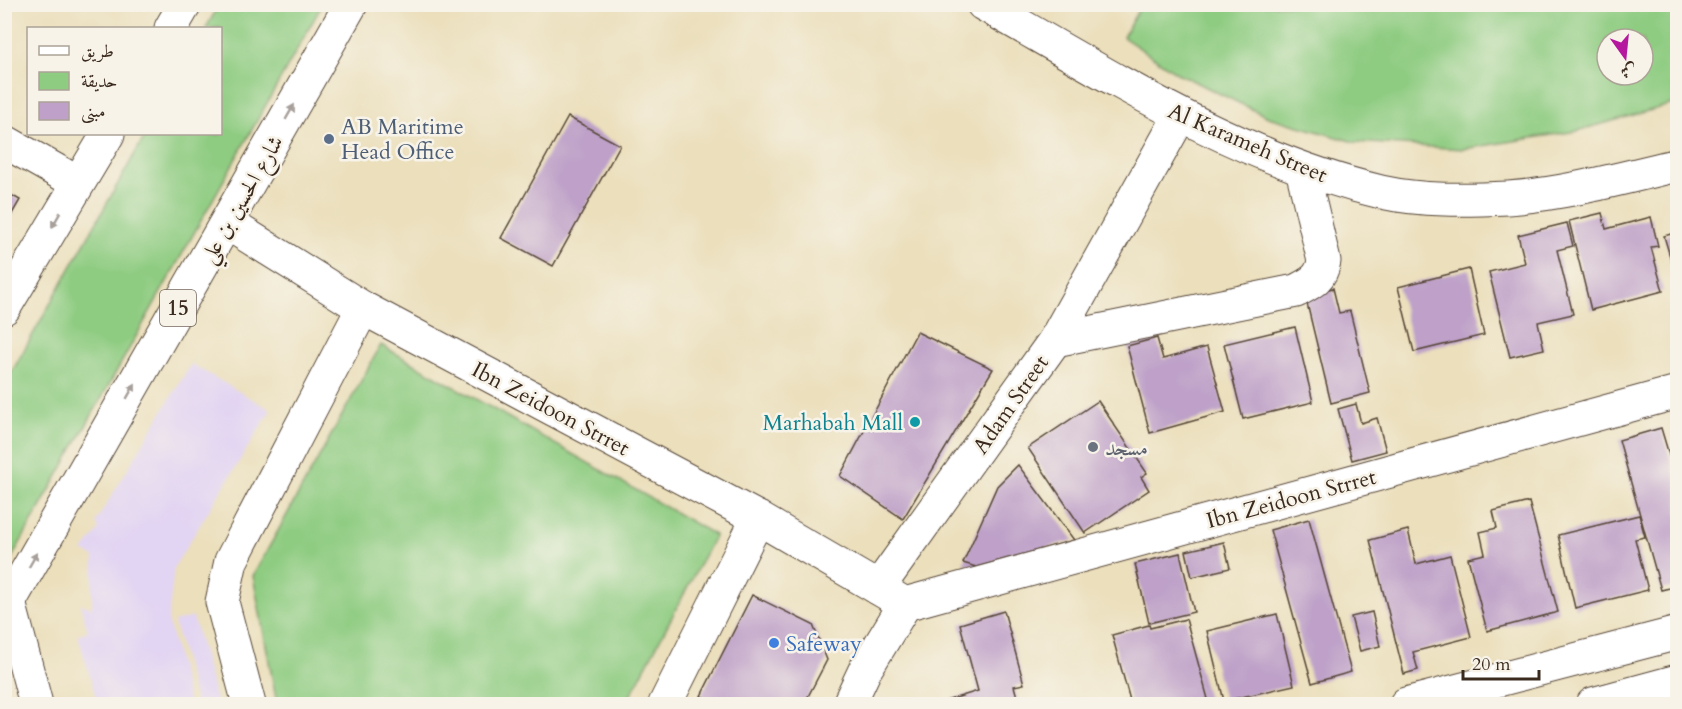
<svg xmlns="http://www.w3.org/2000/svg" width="1682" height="709" font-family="Cardo,Amiri,serif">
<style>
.built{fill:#e2d4f3}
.green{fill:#8ecc81;stroke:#647b50;stroke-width:1.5;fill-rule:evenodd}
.building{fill:#bea0c8}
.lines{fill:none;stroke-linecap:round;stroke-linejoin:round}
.minor-casing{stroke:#554536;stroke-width:35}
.major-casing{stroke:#554536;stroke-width:35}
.highway-casing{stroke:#554536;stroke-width:35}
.minor{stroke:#fff;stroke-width:33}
.major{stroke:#fff;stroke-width:33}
.highway{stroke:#fff;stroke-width:33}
.oneway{fill:#a79f9a}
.service-dot{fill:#5c6f8a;stroke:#f7f3e8;stroke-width:2}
.culture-dot{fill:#0f9aa8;stroke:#f7f3e8;stroke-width:2}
.worship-dot{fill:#6b7280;stroke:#f7f3e8;stroke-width:2}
.shop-dot{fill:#3f7fe0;stroke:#f7f3e8;stroke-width:2}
.labels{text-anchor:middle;stroke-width:5;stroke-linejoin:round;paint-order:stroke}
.shield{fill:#f7f3e8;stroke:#73665b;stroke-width:1.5}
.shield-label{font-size:21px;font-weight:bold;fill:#3b2a1e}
.service-label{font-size:22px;fill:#4e5e75;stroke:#f7f3e8;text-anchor:start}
.street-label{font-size:22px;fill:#3b2a1e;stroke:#f7f3e8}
.culture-label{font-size:22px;fill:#0d838f;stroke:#f7f3e8;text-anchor:end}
.worship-label{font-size:22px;fill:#5b616d;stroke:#f7f3e8;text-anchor:start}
.shop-label{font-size:22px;fill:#366cbe;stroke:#f7f3e8;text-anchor:start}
</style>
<rect width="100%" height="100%" fill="#f7f3e8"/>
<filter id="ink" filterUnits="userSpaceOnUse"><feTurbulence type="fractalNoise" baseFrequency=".0167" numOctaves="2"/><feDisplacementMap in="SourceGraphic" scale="12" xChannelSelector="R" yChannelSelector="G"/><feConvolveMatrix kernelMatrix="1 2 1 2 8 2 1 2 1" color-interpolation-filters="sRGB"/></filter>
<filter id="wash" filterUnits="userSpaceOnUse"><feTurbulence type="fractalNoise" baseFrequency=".008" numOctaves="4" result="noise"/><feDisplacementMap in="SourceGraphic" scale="24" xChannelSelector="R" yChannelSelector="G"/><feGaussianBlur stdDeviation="1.35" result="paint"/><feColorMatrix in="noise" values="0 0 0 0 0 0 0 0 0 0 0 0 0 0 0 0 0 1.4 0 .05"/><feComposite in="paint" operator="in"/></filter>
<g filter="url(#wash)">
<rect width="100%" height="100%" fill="#ebdfbc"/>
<g class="built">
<polygon points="191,364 271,410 174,567 168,620 189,704 98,704 78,635 88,631 80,604 92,608 94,557 83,551 99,530 96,522"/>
<polygon points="193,617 217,704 196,704 174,622"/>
</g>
<g class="green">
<polygon points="219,5 322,5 5,570 5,384 146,134 220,134 220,28 206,28"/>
<path d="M1141,5H1677V103L1577,131L1463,149L1354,142L1268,117L1177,73L1123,37ZM1607,39H1643V75H1607Z"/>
<polygon points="381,345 715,535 626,704 277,704 253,576"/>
</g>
<g id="blocks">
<g class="building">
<polygon points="568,117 620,145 553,266 501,238"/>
<polygon points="4,191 20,200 9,219 4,217"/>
<polygon points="1602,213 1606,229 1651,217 1658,246 1651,247 1663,291 1591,310 1569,221"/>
<polygon points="1567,223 1573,246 1557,250 1573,314 1538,322 1544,349 1510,357 1489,272 1525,263 1518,235"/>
<polygon points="1678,232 1678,280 1677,280 1664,236"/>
<polygon points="1469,269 1484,335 1414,352 1398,287"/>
<polygon points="1333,288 1339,313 1350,311 1370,393 1331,403 1305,295"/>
<polygon points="1295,327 1313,402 1243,419 1224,344"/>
<polygon points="917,332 993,369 903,519 840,476"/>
<polygon points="1157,338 1163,359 1207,347 1225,412 1150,433 1127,346"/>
<polygon points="1098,401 1147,473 1141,477 1149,490 1085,533 1028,448"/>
<polygon points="1356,404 1361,423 1377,418 1386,451 1352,460 1338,409"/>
<polygon points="1661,428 1678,485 1678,586 1661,590 1619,440"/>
<polygon points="1018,465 1074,540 976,567 963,563 997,486"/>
<polygon points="1529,502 1558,612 1487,631 1468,558 1485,554 1480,532 1497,528 1493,511"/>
<polygon points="1639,515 1645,537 1635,539 1648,590 1575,608 1558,535"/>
<polygon points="1309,519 1351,672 1312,683 1270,530"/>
<polygon points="1408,530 1416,564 1450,555 1471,637 1413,652 1418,670 1404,674 1370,540"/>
<polygon points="1224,542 1230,568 1192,577 1186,551"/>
<polygon points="1180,553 1194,612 1149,623 1135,564"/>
<polygon points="752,595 813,625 827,660 804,704 718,704 701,696"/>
<polygon points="1004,611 1024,684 1014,686 1019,704 936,704 978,691 960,624"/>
<polygon points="1372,612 1380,646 1360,651 1351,617"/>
<polygon points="1277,614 1294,685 1224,701 1207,631"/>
<polygon points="1186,619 1208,699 1189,704 1131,704 1112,635 1149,625 1150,628"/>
</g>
</g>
</g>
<g filter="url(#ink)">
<use href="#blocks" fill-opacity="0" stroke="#554536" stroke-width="1.5"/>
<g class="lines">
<defs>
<g id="minor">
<path d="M983,4C1110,76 1237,158 1381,192C1421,201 1467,200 1508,198C1565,194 1622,178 1678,165"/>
<polyline points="4,141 78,183"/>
<polyline points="227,223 363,308 758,518 878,588"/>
<path d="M1055,340L1296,291C1311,283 1321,279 1324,261L1302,169"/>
<polyline points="905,604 1678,392"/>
<polyline points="249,704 222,602 231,561 363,308"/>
<polyline points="665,704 758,518"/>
<polyline points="849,704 865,670 905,604 878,588 1055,340 1180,116"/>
</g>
<g id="major">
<polyline points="1406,704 1678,633"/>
<polyline points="1593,704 1678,681"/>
</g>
<g id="highway">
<polyline points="171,28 185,4"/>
<polyline points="4,308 108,134"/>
<polyline points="9,602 36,704"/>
<polyline points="4,611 351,4"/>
</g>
</defs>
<use href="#minor" class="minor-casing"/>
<use href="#major" class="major-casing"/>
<use href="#highway" class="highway-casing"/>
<use href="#minor" class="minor"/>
<use href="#major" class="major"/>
<use href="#highway" class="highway"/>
</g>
<defs><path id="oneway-solid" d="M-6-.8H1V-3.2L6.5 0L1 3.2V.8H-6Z" transform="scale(1.5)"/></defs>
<g class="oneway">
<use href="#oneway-solid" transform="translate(290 112) rotate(-60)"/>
<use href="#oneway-solid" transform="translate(56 220) rotate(120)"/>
<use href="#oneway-solid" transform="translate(131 391) rotate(-60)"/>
<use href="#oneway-solid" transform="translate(33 560) rotate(-60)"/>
</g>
</g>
<circle class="service-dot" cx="329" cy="139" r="6"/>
<circle class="culture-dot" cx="915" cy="422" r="6"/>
<circle class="worship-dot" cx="1093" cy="447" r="6"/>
<circle class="shop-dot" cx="774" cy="643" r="6"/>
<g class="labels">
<rect class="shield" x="160" y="290" width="36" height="36" rx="4.5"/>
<g class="shield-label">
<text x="178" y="315">15</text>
</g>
<g class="service-label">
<text x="341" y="134">AB Maritime<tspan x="341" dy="25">Head Office</tspan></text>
</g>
<g class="street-label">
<text transform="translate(1248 142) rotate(23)" y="8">Al Karameh Street</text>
<text transform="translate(241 199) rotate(-60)" y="8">شارع الحسين بن علي</text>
<text transform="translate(1010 404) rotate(-55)" y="8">Adam Street</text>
<text transform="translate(551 408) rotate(28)" y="8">Ibn Zeidoon Strret</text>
<text transform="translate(1291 498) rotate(-15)" y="8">Ibn Zeidoon Strret</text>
</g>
<g class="culture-label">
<text x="903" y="430">Marhabah Mall</text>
</g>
<g class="worship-label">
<text x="1105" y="455">مسجد</text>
</g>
<g class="shop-label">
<text x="786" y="651">Safeway</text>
</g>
</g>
<rect width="1682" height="709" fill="none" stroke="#f7f3e8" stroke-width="24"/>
<rect x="27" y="27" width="195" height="108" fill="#f7f3e8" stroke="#aca397" stroke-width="1.5"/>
<rect x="39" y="46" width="30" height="9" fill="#ffffff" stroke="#aca397" stroke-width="1.5"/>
<text x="81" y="57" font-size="18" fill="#3b2a1e">طريق</text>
<rect x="39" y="72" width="30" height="18" fill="#8ecc81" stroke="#aca397" stroke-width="1.5"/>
<text x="81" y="87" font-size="18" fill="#3b2a1e">حديقة</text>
<rect x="39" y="102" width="30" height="18" fill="#bea0c8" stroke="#aca397" stroke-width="1.5"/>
<text x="81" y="117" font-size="18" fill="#3b2a1e">مبنى</text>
<g transform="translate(1625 57) rotate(165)"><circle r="28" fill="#f7f3e8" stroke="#aca397" stroke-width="1.5"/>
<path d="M0-4.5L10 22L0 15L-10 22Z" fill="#b5179e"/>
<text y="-9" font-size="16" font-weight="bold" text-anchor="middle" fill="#3b2a1e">ش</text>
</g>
<path d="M1463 670v9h76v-9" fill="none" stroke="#3b2a1e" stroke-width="3"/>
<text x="1472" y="670" font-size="18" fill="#3b2a1e" stroke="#f7f3e8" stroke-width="4.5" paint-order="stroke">20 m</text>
</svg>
